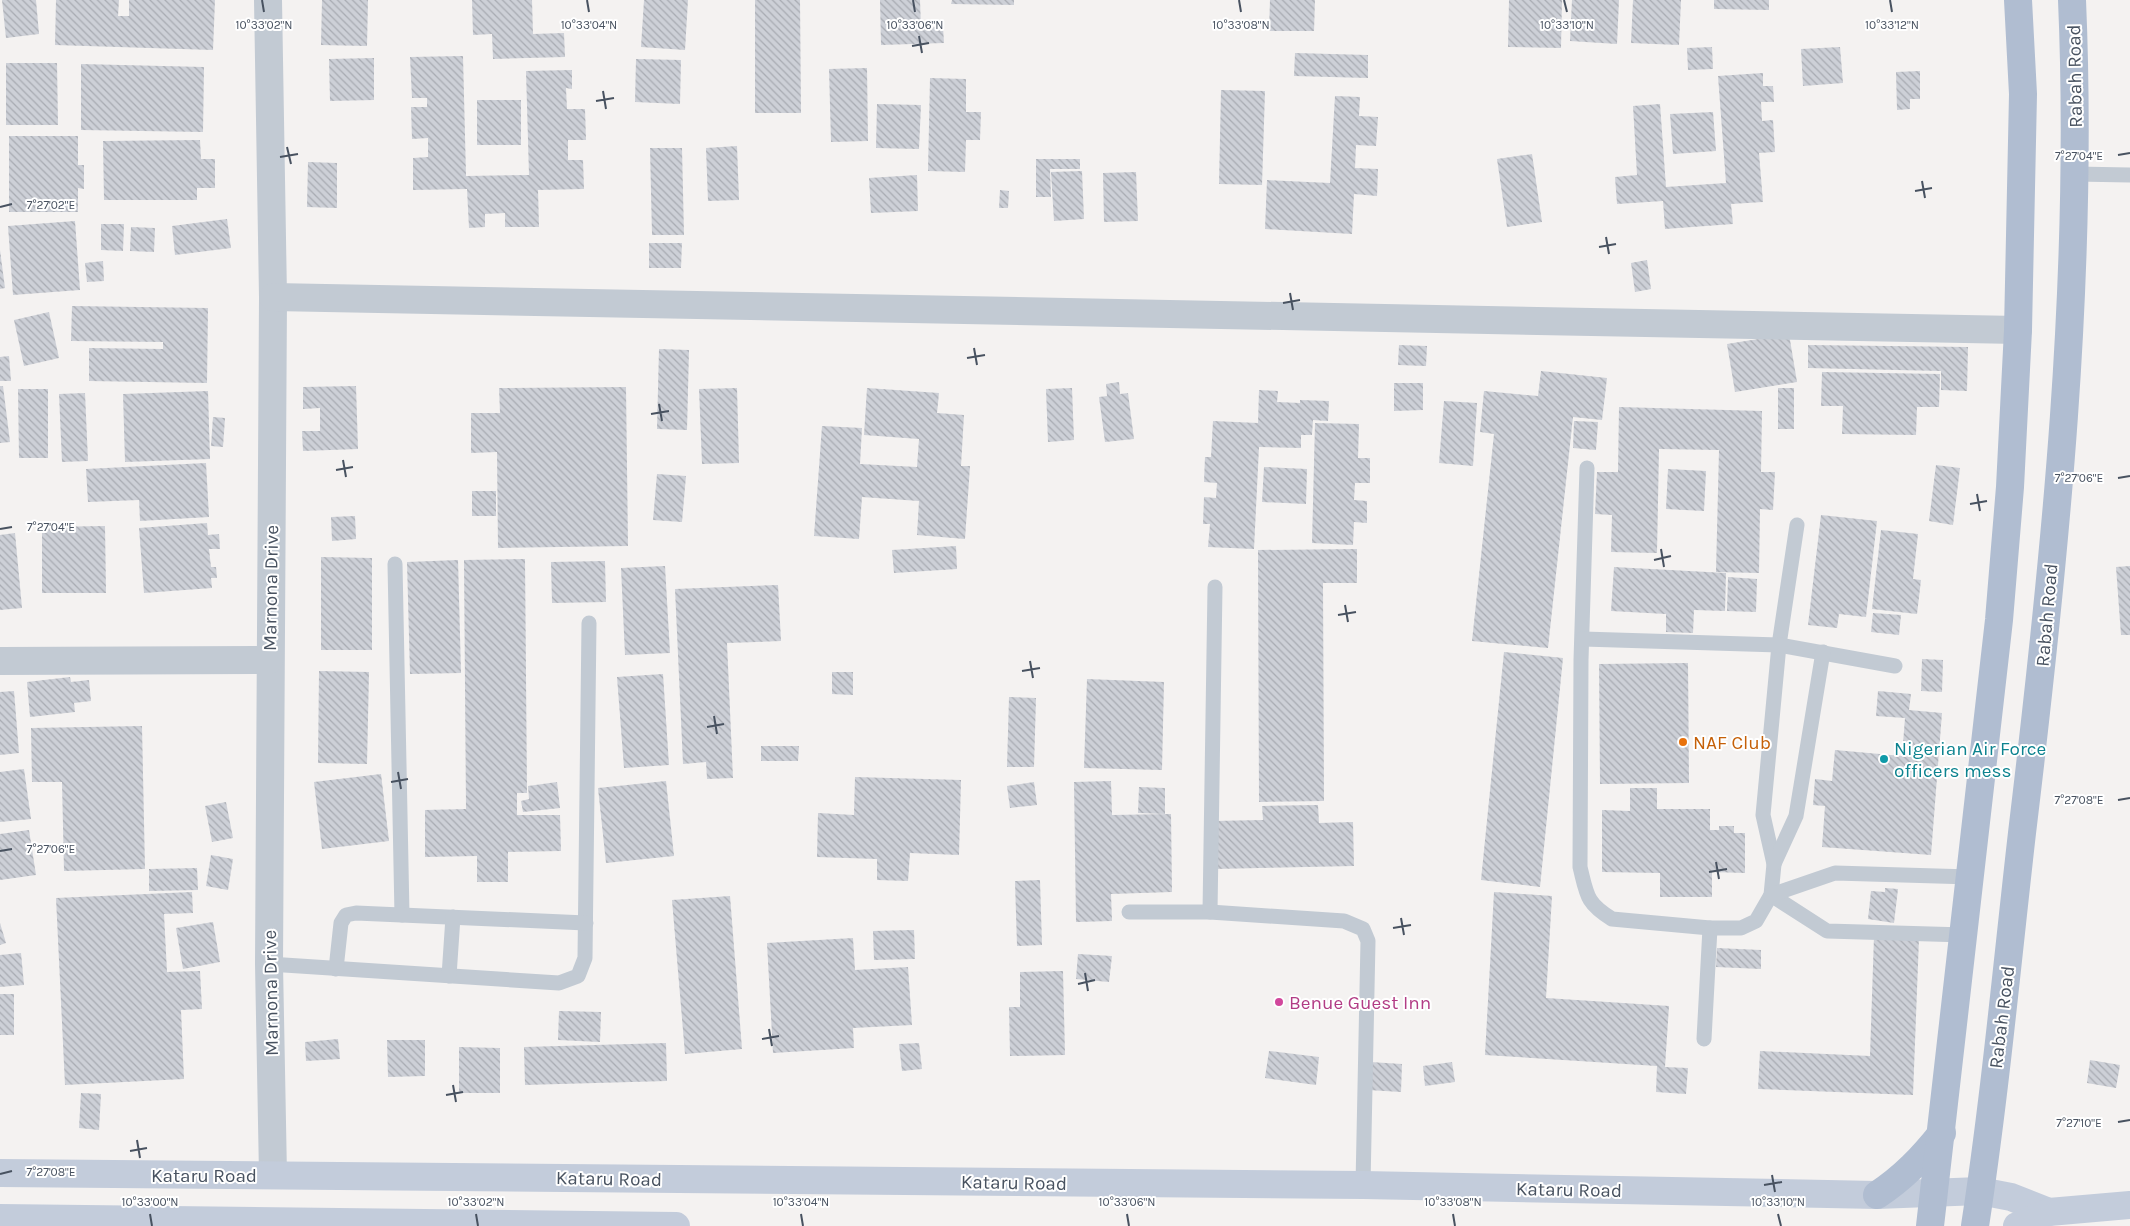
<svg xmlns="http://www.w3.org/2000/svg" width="2130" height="1226" font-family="Karla,sans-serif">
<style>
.building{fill:url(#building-back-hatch)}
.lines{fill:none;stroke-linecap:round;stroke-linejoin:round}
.lane{stroke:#c2cad3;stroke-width:15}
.street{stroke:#c2cad3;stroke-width:28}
.secondary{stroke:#c3ccdb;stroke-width:28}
.primary{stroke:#b0bdd1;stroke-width:28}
.ticks{fill:none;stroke:#485260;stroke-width:2}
.food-dot{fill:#e8710a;stroke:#fff;stroke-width:2}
.culture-dot{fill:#0f9aa8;stroke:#fff;stroke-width:2}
.hotel-dot{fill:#d1479c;stroke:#fff;stroke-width:2}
.labels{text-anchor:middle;stroke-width:4;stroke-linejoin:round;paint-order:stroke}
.street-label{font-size:19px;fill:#485260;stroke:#fff}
.food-label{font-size:19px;fill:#c56008;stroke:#fff;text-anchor:start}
.culture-label{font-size:19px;fill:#0d838f;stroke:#fff;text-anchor:start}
.hotel-label{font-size:19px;fill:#b23c85;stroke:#fff;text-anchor:start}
.ticks-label{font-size:12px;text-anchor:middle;fill:#485260;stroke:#fff;stroke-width:4;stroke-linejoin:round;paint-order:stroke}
</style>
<defs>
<pattern id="building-back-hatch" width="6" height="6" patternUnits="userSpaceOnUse" patternTransform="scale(1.25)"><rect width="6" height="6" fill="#cdd0d7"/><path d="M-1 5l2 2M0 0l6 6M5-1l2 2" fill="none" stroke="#a8abb2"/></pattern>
</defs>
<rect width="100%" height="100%" fill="#f4f2f1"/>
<g class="building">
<polygon points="2,0 36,0 39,34 6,38"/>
<polygon points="56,0 119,0 118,16 129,16 129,0 215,0 213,50 55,45"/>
<polygon points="322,0 368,0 367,46 321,45"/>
<polygon points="472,0 532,0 533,34 564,33 565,57 493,59 492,34 473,35"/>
<polygon points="644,0 688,0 685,50 641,47"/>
<polygon points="755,0 800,0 801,113 755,113"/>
<polygon points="880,0 920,0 921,28 943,27 944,43 881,45"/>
<polygon points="952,0 1014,0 1014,5 951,4"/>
<polygon points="1270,0 1315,0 1314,31 1269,31"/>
<polygon points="1509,0 1562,0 1561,48 1508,47"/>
<polygon points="1572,0 1619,0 1617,44 1570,41"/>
<polygon points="1633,0 1681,0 1679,45 1631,43"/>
<polygon points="1714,0 1769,0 1769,10 1714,9"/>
<polygon points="1712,47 1713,69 1688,70 1687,48"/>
<polygon points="1840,47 1843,83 1803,86 1801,49"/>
<polygon points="1295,53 1368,55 1368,78 1294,76"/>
<polygon points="463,56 466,176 529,175 526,71 572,70 572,89 566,88 567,109 585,109 586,140 568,140 568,160 583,160 584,189 538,190 539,227 505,227 505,213 485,214 485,227 469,228 467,189 413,190 413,158 428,157 428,138 412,139 411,107 427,107 427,98 412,98 410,57"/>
<polygon points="374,58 374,100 330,101 329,59"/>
<polygon points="636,59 681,60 680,104 635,102"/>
<polygon points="6,63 57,63 58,125 6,125"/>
<polygon points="81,64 204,67 203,132 81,130"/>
<polygon points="867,68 868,141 831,142 829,69"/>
<polygon points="1920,71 1920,99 1910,99 1910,109 1897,110 1896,72"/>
<polygon points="1763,73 1763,86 1773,86 1774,102 1761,102 1762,121 1773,120 1775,152 1759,153 1763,202 1731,204 1733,224 1665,229 1663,201 1617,204 1615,177 1637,175 1633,106 1660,104 1666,187 1726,183 1718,76"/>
<polygon points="930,78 966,79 966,112 981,112 980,140 966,140 965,172 928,171"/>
<polygon points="1221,90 1265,91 1262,185 1219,184"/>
<polygon points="1335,96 1360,97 1359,116 1378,117 1376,146 1356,145 1355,168 1378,169 1377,196 1354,194 1352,234 1265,229 1267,180 1330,183"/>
<rect x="477" y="100" width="44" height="45"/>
<polygon points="877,104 921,105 919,149 876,148"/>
<polygon points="1713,112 1716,151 1673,154 1670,114"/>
<polygon points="9,136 78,136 78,165 84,165 84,189 78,188 78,212 9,212"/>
<polygon points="200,140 201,159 215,159 215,188 197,188 197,200 104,200 103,141"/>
<polygon points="737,146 739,200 708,201 706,148"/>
<polygon points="650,148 682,148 684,235 652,235"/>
<polygon points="1532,154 1542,222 1507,227 1497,159"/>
<polygon points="1036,159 1080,159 1080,169 1050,169 1051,197 1036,197"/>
<polygon points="308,162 337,163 337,208 307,207"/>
<polygon points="1082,171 1084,219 1054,221 1051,172"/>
<polygon points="1136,172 1138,221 1104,222 1103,173"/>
<polygon points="917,175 918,211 871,213 869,178"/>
<polygon points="1000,190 1009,191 1008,208 999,208"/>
<polygon points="227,219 231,248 175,255 172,226"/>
<polygon points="75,221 80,290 13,295 8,226"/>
<polygon points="101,224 124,224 123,251 101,250"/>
<polygon points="131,227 155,228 154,252 130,251"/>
<polygon points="649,243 682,243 681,268 649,268"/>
<polygon points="0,250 5,288 0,289"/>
<polygon points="1647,260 1651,289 1635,292 1631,263"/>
<polygon points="103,261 104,281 87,282 85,263"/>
<polygon points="72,306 208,308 207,383 89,381 89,348 163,349 163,342 71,341"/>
<polygon points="49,312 59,358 24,366 14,320"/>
<polygon points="1789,334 1797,382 1735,392 1727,344"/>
<polygon points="1399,345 1427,346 1426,366 1398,365"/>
<polygon points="1808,345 1968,347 1967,391 1941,390 1941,371 1808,368"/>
<polygon points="659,349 689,350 687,430 657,429"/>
<polygon points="9,356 11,381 0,381 0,357"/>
<polygon points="1541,371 1607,378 1602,420 1573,417 1548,648 1472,641 1494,434 1480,432 1484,391 1538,396"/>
<polygon points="1822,372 1940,374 1939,407 1917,407 1916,435 1842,434 1843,406 1821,406"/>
<polygon points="1119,382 1120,394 1128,393 1134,439 1105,442 1099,397 1107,396 1106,384"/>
<polygon points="1394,383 1423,383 1423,410 1394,411"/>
<polygon points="0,386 3,386 10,442 0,443"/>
<polygon points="356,386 358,449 303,451 302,431 320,431 320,408 303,409 303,387"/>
<polygon points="626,387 628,546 498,548 497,452 471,453 471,413 500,413 499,388"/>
<polygon points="737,388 739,463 702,464 699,389"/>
<polygon points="867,388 939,393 937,413 964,415 961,466 970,466 965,539 917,535 919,501 862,497 859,539 814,536 822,426 862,428 860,464 917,467 919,439 864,435"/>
<polygon points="1072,388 1074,440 1048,442 1046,389"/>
<rect x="1778" y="388" width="16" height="41"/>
<polygon points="18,389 48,389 48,458 19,458"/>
<polygon points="1259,390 1278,391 1277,402 1300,403 1300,400 1329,401 1328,421 1313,420 1312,435 1301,435 1301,448 1259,447 1254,549 1208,547 1210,524 1203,524 1204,497 1216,498 1217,483 1204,482 1205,457 1211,457 1213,421 1258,423"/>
<polygon points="208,391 210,459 125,462 123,394"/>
<polygon points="85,393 88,461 62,462 59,394"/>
<polygon points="1444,401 1477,403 1473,466 1439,463"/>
<polygon points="1619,407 1762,411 1761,472 1775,472 1773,510 1760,509 1759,573 1716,572 1719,450 1659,449 1657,553 1611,552 1612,515 1595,514 1597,472 1618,472"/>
<polygon points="213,417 225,418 223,447 211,446"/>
<polygon points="1574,421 1598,422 1596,450 1573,448"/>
<polygon points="1315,423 1359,424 1358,458 1370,458 1370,483 1355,483 1354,500 1367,501 1367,523 1354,522 1353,545 1312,543"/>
<polygon points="206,463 209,517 140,521 139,500 88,502 86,469"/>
<polygon points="1936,465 1960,468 1953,525 1929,521"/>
<polygon points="1264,467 1307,469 1306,504 1262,502"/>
<polygon points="1668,469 1706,471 1704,511 1666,509"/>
<polygon points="657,474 686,476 682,522 653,520"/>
<rect x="472" y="491" width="24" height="25"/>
<polygon points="1821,515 1877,521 1866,617 1839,614 1837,628 1808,625"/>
<polygon points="355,516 356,539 332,541 331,517"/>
<polygon points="207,523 208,535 219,534 220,549 209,549 211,567 216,567 217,578 211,578 212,588 144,593 139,528"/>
<polygon points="105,526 106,593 42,593 42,527"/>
<polygon points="1881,530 1918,534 1913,579 1921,580 1917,614 1872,609"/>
<polygon points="15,533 22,608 0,610 0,535"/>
<polygon points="956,546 957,569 894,573 892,550"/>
<polygon points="1357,549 1357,583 1323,583 1324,801 1259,802 1258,550"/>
<polygon points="321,557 372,558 372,650 321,650"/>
<polygon points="525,559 527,793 517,793 517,815 560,815 561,851 508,852 508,882 477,882 477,856 425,857 425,810 466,809 464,560"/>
<polygon points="458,560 461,673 410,674 407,562"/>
<polygon points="605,561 606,602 552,603 551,562"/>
<polygon points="665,566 670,653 625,655 621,568"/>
<polygon points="2130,566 2130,635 2121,635 2116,567"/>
<polygon points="1614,567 1726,573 1725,611 1694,610 1693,633 1666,632 1666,614 1611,611"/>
<polygon points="1728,577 1757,579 1756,612 1727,611"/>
<polygon points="778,585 781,641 727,643 733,778 707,779 706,762 683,764 675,589"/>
<polygon points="1873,613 1901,615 1899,635 1871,632"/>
<polygon points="1504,652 1563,658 1540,887 1481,880"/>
<polygon points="1922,659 1943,660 1942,692 1921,691"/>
<polygon points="1688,663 1689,783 1600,784 1599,664"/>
<polygon points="319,671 369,672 367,764 318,763"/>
<polygon points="832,672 853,672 853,695 832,694"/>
<polygon points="663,674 669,765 624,768 617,677"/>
<polygon points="70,677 71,682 89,680 91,701 74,703 75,712 30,717 27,682"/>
<polygon points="1087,679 1164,682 1162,770 1084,768"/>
<polygon points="14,691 19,753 0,755 0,692"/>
<polygon points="1878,691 1911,694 1909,710 1942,713 1931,855 1822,847 1825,806 1813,805 1815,779 1832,781 1835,750 1902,756 1905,718 1876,716"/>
<polygon points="1009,697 1036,698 1034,767 1007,767"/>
<polygon points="142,726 145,869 64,871 62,782 32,782 31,728"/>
<polygon points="761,746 799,746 798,761 761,761"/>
<polygon points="24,769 31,819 0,822 0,772"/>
<polygon points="381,774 389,841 322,849 314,782"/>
<polygon points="855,777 961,780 959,855 910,853 908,881 877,880 877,859 817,857 818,813 854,815"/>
<polygon points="666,781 674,856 606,863 598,788"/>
<polygon points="1111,781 1112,815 1171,814 1172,892 1111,894 1112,921 1076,922 1074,782"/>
<polygon points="557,782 560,808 523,812 521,801 529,799 528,786"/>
<polygon points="1034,782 1037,805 1010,808 1007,786"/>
<polygon points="1139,787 1165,788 1165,814 1138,813"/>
<polygon points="1630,788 1657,788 1657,809 1710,809 1710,830 1719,830 1719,826 1734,826 1734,833 1745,833 1745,873 1712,872 1712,897 1660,897 1660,873 1602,872 1602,810 1630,811"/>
<polygon points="226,802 233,838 212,842 205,806"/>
<polygon points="1318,805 1319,823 1353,822 1354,866 1214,869 1213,821 1263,820 1262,806"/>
<polygon points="29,830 36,875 0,880 0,834"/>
<polygon points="211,855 233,859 228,890 206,886"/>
<polygon points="197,868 198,890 149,891 149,869"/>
<polygon points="1040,880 1042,945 1017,946 1015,881"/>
<polygon points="1885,888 1898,889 1894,923 1868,919 1871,891 1885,892"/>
<polygon points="192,892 193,913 164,914 167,972 200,971 202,1009 181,1010 184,1079 65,1085 56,898"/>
<polygon points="1494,892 1552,896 1546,998 1669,1006 1665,1067 1688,1068 1686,1094 1656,1092 1657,1066 1485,1055"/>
<polygon points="730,896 742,1049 685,1054 672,900"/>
<polygon points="213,922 220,962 183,969 176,928"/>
<polygon points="0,923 6,943 0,945"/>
<polygon points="914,930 915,959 874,960 873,931"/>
<polygon points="1874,936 1919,938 1913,1095 1758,1089 1760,1051 1870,1056"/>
<polygon points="853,938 855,970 908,967 912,1025 853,1028 854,1048 773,1053 767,943"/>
<polygon points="1717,948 1761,950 1761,969 1716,967"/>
<polygon points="21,953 24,985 0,987 0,955"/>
<polygon points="1078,954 1112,956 1109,982 1076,979"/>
<polygon points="1063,971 1065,1055 1010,1056 1009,1007 1020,1007 1020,972"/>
<rect x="0" y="994" width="14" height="41"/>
<polygon points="559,1011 601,1012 600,1042 558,1040"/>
<polygon points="338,1039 340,1059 306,1061 305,1042"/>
<polygon points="387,1040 425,1040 425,1076 388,1077"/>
<polygon points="666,1043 667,1081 525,1085 524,1047"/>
<polygon points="919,1043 922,1069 902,1071 899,1044"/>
<polygon points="459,1047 500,1048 500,1093 459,1093"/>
<polygon points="1269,1051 1319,1057 1316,1085 1265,1078"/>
<polygon points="2090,1060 2120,1065 2116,1088 2087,1083"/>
<polygon points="1370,1062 1402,1064 1401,1092 1368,1090"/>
<polygon points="1452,1062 1455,1082 1425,1086 1423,1066"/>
<polygon points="81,1093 101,1094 99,1130 79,1128"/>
</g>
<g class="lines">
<g class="lane">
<polyline points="2075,174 2130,175"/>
<path d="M1587,468L1581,660L1580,867C1587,895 1586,903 1612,919L1710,928H1741L1756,921L1771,895L1774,864L1763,815L1779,645L1797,525"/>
<polyline points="395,564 402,915"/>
<polyline points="1583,639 1779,645 1895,666"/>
<polyline points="1774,864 1796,816 1823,652"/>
<polyline points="1771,895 1827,931 1965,935"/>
<polyline points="1771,895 1835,873 1971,877"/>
<polyline points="1129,912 1210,912 1344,921 1363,929 1368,941 1363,1185"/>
<polyline points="1210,912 1215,587"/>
<polyline points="269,964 559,983 578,976 585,958 589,623"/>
<polyline points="336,969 341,923 346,915 356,913 586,923"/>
<polyline points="449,976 453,917"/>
<polyline points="1704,1039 1710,928"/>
</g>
<g class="street">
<polyline points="268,0 273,297 269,964 273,1175"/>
<polyline points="273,297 2018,330"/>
<polyline points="0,661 269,660"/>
</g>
<g class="secondary">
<polyline points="0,1173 1363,1185 1877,1195 1980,1191 2011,1197 2049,1212"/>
<polyline points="0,1218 676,1226"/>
<polyline points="2017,1226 2049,1212 2130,1205"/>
</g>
<g class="primary">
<path d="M1877,1195C1904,1177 1922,1158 1942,1133"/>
<polyline points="1930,1226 1999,620 2010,487 2018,330 2023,94 2018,0"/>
<path d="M1975,1226C1995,1096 2007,964 2022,833C2055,559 2084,276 2072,0"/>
</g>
</g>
<path class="ticks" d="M262,0L264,12M587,0L589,12M913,0L915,12M1239,0L1241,12M1564,0L1567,12M1890,0L1892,12M919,36L922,53M912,46L929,43M603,91L606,109M596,101L614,98M287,147L291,164M2118,155L2130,153M280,157L298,154M1922,181L1925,198M1915,191L1932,188M0,207L12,204M1606,237L1609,254M1599,247L1616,244M1290,293L1293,310M1283,303L1300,300M974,348L977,365M967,358L985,355M659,404L662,421M651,414L669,411M343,460L346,477M336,470L353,467M2118,478L2130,476M1977,494L1980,511M1970,504L1987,501M0,529L12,527M1661,549L1664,567M1654,560L1671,556M1345,605L1348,622M1338,615L1356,612M1030,661L1033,678M1022,671L1040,668M714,716L717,734M707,727L724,724M398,772L401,789M391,782L408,779M2118,800L2130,798M0,851L12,849M1716,862L1719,879M1709,872L1727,869M1401,918L1404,935M1393,928L1411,925M1085,973L1088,991M1078,984L1095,980M769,1029L772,1046M762,1039L779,1036M453,1085L456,1102M446,1095L463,1092M2118,1122L2130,1120M137,1140L140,1158M130,1151L147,1148M0,1174L12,1171M1772,1175L1775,1192M1764,1185L1782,1182M150,1214L152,1226M476,1214L478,1226M801,1214L803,1226M1127,1214L1129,1226M1453,1214L1455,1226M1778,1214L1781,1226"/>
<circle class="food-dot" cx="1683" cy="742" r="5"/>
<circle class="culture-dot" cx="1884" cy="759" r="5"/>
<circle class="hotel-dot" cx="1279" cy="1002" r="5"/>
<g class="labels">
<g class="street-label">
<text transform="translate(2074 76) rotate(-91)" y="7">Rabah Road</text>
<text transform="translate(270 588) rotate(-89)" y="7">Marnona Drive</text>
<text transform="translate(2046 615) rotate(-85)" y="7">Rabah Road</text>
<text transform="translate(270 993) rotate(-91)" y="7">Marnona Drive</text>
<text transform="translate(2001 1017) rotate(-83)" y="7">Rabah Road</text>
<text x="204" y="1182">Kataru Road</text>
<text transform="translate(609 1178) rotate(1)" y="7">Kataru Road</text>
<text transform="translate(1014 1182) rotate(1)" y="7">Kataru Road</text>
<text transform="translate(1569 1189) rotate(1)" y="7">Kataru Road</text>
</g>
<g class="food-label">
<text x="1693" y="749">NAF Club</text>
</g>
<g class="culture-label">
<text x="1894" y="755">Nigerian Air Force<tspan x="1894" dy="22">officers mess</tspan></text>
</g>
<g class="hotel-label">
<text x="1289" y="1009">Benue Guest Inn</text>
</g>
</g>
<g class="ticks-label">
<text x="264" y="29">10°33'02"N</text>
<text x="589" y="29">10°33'04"N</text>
<text x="915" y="29">10°33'06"N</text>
<text x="1241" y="29">10°33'08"N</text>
<text x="1567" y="29">10°33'10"N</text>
<text x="1892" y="29">10°33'12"N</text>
<text x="2079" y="160">7°27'04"E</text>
<text x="51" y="209">7°27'02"E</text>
<text x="2079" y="482">7°27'06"E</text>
<text x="51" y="531">7°27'04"E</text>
<text x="2079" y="804">7°27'08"E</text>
<text x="51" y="853">7°27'06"E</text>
<text x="2079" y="1127">7°27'10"E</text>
<text x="51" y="1176">7°27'08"E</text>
<text x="150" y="1206">10°33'00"N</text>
<text x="476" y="1206">10°33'02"N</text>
<text x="801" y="1206">10°33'04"N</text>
<text x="1127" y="1206">10°33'06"N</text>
<text x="1453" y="1206">10°33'08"N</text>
<text x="1778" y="1206">10°33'10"N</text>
</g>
</svg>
